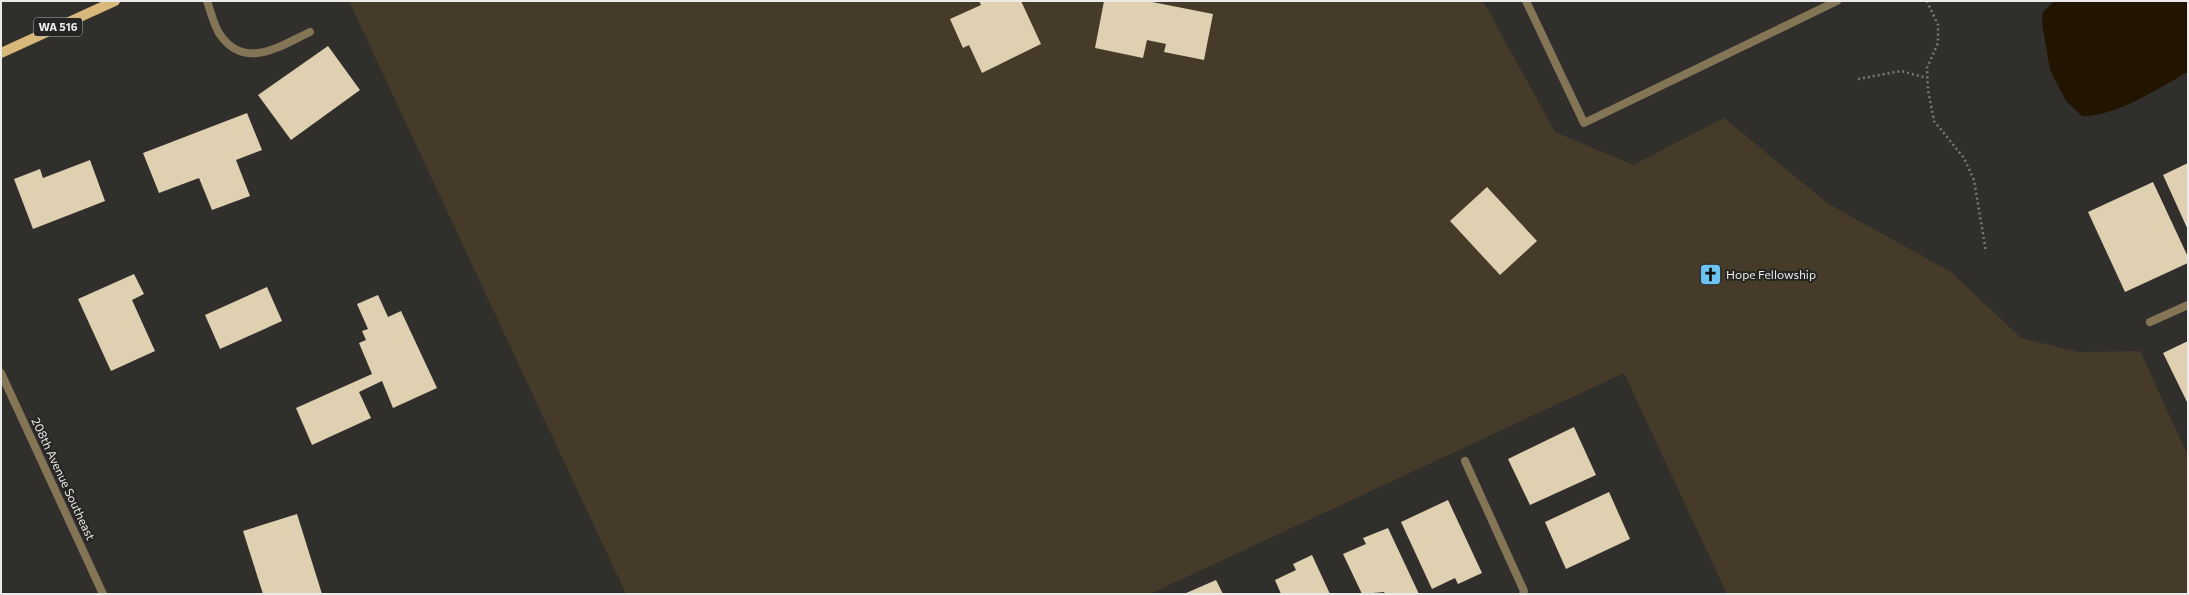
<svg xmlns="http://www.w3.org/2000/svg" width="2189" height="595" font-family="Commissioner,sans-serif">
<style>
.green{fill:#453b28}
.water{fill:#211500}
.building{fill:#e0d0b2}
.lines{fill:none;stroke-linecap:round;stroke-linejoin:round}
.path{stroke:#7a7976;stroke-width:2.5;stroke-dasharray:2 3;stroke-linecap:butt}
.lane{stroke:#847557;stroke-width:8}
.street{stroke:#847557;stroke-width:8}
.primary{stroke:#d9b97b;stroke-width:10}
.labels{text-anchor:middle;stroke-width:4;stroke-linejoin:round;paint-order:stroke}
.shield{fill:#272523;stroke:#b1b0ae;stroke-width:1}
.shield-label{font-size:11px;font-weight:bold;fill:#ecebe9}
.poi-label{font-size:12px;fill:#ecebe9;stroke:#272523;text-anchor:start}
.street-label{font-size:12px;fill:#ecebe9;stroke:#272523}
</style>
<rect width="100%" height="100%" fill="#312f2c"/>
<polygon class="green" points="349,1 1483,1 1555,132 1633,165 1724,118 1827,203 1951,272 2021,338 2079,352 2140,351 2188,456 2188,594 1727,594 1624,373 1150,594 626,594"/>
<path class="water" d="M2054,1H2188V72C2158,88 2116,117 2082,116L2066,101L2050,70L2042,23L2043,12Z"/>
<g class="building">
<polygon points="979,1 1021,1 1041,44 982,73 969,45 963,48 950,19 981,5"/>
<polygon points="1104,1 1147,1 1213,14 1204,60 1164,52 1166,44 1147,40 1143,58 1095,48"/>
<polygon points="328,46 360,90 291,140 258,95"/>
<polygon points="247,113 262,150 236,160 250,196 212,210 199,178 159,193 143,153"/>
<polygon points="90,160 105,201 33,229 14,179 40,169 43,178"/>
<polygon points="2188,163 2188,230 2163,175"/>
<polygon points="2153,182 2188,257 2188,263 2125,292 2088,212"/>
<polygon points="1487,187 1537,241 1500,275 1450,221"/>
<polygon points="134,274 144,294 132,300 155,351 111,371 78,299"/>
<polygon points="267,287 282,321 220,349 205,315"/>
<polygon points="378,295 388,317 401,311 437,388 393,408 382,381 359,392 371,418 312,445 296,408 372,374 359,343 366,340 362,331 368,329 357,304"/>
<polygon points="2188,341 2188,404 2163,353"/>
<polygon points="1574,427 1596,475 1530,505 1508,459"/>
<polygon points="1609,492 1630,539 1566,569 1545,522"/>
<polygon points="1448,500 1482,573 1458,584 1455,578 1432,589 1401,522"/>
<polygon points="297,514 322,594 263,594 243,531"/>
<polygon points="1388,528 1419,594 1385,594 1384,592 1362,594 1343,554 1366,544 1363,538"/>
<polygon points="1312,555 1330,594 1281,594 1275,580 1296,570 1293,564"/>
<polygon points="1216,580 1223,594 1184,594"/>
</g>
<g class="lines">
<g class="path">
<polyline points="1927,1 1938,25 1938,43 1927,68 1928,90 1934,121 1964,158 1974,180 1986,252"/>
<polyline points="1858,79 1901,71 1927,78"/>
</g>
<g class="lane">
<path d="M207,1C211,12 214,27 221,36C246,70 280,46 310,32"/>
<polyline points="1526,1 1584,123 1837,1"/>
<polyline points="2150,322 2188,305"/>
<polyline points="1465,461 1524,591 1523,594"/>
</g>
<polyline class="street" points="1,373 103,594"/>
<polyline class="primary" points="1,53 115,1"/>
</g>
<defs>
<symbol id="church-square" viewBox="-11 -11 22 22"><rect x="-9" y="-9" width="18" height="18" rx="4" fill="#6bc3f2" stroke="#272523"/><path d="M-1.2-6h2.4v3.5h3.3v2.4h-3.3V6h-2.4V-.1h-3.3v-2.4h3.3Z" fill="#111"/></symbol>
</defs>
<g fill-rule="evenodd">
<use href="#church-square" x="1698" y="262" width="25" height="25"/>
</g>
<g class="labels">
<rect class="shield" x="34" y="18" width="48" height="18" rx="3"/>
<g class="shield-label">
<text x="58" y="31">WA 516</text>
</g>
<g class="poi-label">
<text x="1726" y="279">Hope Fellowship</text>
</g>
<g class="street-label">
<text transform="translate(63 479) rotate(65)" y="4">208th Avenue Southeast</text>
</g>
</g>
<rect width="2189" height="595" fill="none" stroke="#ecebe9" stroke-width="4"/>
</svg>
